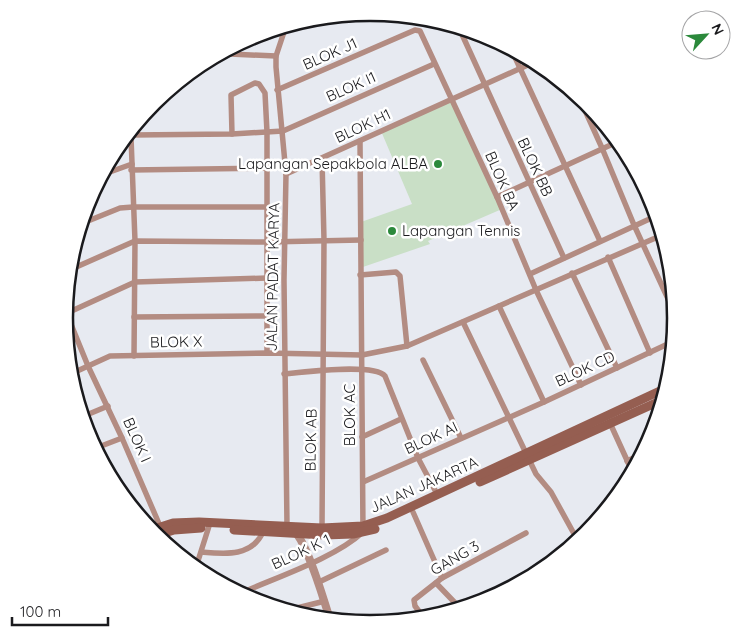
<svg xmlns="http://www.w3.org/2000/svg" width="741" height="637" font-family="Quicksand,sans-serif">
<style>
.park{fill:#c9dfc6}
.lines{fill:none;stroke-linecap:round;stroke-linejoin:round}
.minor{stroke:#b38c82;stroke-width:5.5}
.tertiary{stroke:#b38c82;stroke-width:8}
.secondary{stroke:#955e51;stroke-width:9}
.poi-dot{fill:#2b893b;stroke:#fff;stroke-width:2}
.labels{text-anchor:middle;stroke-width:5;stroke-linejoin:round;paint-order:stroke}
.street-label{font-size:15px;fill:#1a1a1d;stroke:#fff}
.poi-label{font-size:15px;fill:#1a1a1d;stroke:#fff;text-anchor:end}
.rim{fill:none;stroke:#1a1a1d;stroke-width:2.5}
</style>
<rect width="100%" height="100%" fill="#e7eaf1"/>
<polygon class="park" points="451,99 502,209 428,241 430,244 360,268 361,222 412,204 381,131"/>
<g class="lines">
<g class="minor">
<polyline points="285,29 276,56 276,67 286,174 284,280 287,526"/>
<polyline points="460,30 564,258"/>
<polyline points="513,53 600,241"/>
<polyline points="230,54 276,56"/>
<polyline points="277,90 415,30 420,31 497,197 536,290 581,385"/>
<polyline points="579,97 602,148 634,225 675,314"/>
<polyline points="232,134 231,95 255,83 259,84 265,93 267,132 267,353"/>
<polyline points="132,135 232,134 283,131 434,64"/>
<polyline points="131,137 135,241 134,356"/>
<polyline points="322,159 324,240 322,528"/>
<polyline points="131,170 266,168"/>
<polyline points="107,173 132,164"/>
<polyline points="286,174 530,64"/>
<polyline points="497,197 615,143"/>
<polyline points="83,223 120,208 133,207 266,207"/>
<polyline points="608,257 650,353"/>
<polyline points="74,268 135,241 267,242 361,240"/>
<polyline points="572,273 617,368"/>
<polyline points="530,274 656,216"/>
<polyline points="360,275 396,272 400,276 407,346"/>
<polyline points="499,306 544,402"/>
<polyline points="66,312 88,366 122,438 160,526"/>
<polyline points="65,314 135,282 267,278"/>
<polyline points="134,317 267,316"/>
<polyline points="463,322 536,474 551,492 578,541"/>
<polyline points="423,360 461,438"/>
<polyline points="75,372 110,356 267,353 362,355 407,346 660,236"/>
<path d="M284,374C303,372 374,363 385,376L418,458L437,494"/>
<polyline points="84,416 108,406"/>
<polyline points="610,423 631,469"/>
<polyline points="362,437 401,419"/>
<polyline points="96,448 122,438"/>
<polyline points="627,461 640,455"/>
<polyline points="363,482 544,402 672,342"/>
<polyline points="413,512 442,578"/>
<path d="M202,552C225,554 252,557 263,532"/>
<polyline points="197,564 210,523"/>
<polyline points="319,582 386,550"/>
<polyline points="436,583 459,607"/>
<path d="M241,593C277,577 335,558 363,532L360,141"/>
<polyline points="293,609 325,601"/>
<polyline points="421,614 415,606 414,600 442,578 526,533"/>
</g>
<path class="tertiary" d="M294,531C307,542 323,598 329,616"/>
<g class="secondary">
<polyline points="480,482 660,401"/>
<polyline points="151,530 173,523 199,522 322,528 363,526 387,518 662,390"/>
<polyline points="234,530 324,535 353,534 375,529"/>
<polyline points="155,536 174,530 201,528"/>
</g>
</g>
<g class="poi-dot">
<circle cx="438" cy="164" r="5"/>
<circle cx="392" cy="231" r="5"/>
</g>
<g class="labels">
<g class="street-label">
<text transform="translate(330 54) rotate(-24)" y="5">BLOK J1</text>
<text transform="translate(351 87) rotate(-24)" y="5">BLOK I1</text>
<text transform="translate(363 126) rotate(-25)" y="5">BLOK H1</text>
<text transform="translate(535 167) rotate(65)" y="5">BLOK BB</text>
<text transform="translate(502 181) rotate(66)" y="5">BLOK BA</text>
<text transform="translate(273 277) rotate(-89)" y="5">JALAN PADAT KARYA</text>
<text transform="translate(176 342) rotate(-1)" y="5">BLOK X</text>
<text transform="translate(585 369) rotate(-25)" y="5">BLOK CD</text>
<text transform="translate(350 415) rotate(-90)" y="5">BLOK AC</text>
<text transform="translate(431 438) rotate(-25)" y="5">BLOK AI</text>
<text transform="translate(137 440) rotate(66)" y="5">BLOK I</text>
<text transform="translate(311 440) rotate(-89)" y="5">BLOK AB</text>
<text transform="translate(424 485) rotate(-24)" y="5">JALAN JAKARTA</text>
<text transform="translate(301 552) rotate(-25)" y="5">BLOK K 1</text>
<text transform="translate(455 558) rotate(-30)" y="5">GANG 3</text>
</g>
<g class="poi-label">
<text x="428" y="169">Lapangan Sepakbola ALBA</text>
<text x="402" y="236" text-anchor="start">Lapangan Tennis</text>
</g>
</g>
<path d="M0 0H741V637H0ZM73 318a297 297 0 1 1 594 0a297 297 0 1 1-594 0Z" fill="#fff" fill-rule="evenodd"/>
<path class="rim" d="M73 318a297 297 0 1 1 594 0a297 297 0 1 1-594 0Z"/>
<g transform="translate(706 35) rotate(64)"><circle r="24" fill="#ffffff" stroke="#a3a3a5"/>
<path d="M0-4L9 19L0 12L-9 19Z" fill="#2b893b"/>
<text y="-8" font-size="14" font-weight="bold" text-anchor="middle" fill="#1a1a1d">N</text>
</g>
<path d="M12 617v8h96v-8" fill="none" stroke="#1a1a1d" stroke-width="2.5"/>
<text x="20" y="617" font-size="15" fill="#1a1a1d" stroke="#ffffff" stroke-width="4" paint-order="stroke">100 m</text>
</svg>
